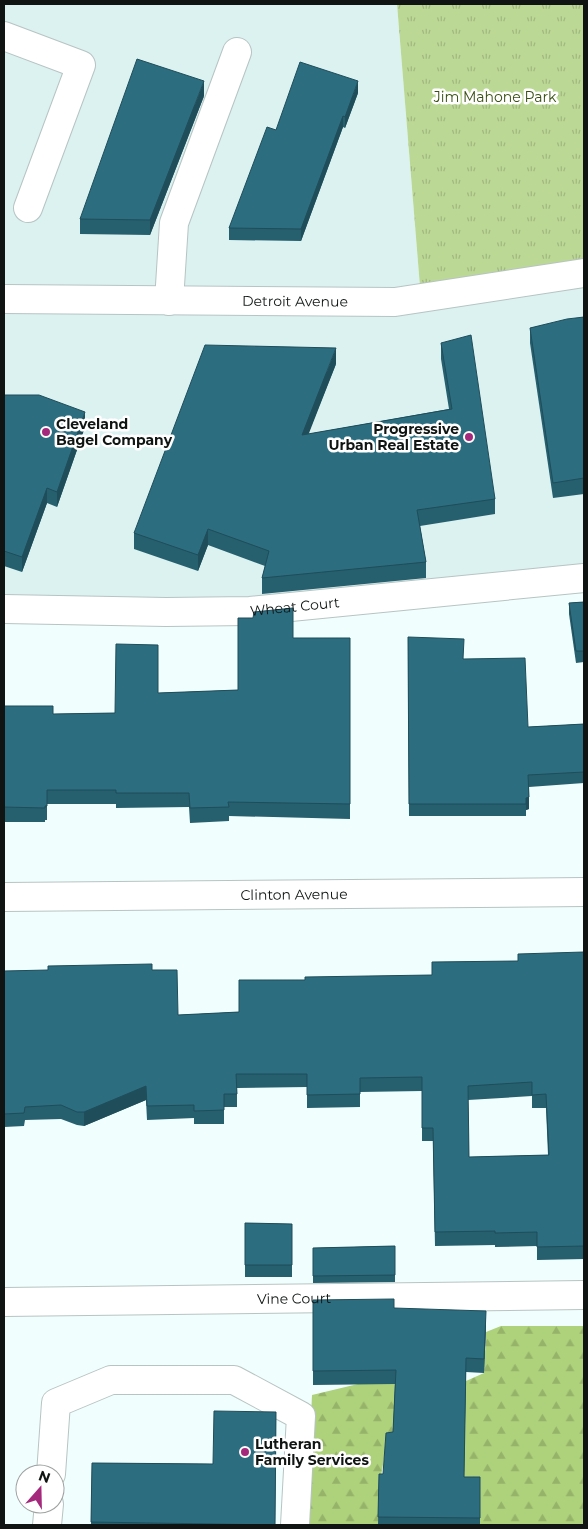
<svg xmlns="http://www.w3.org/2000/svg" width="588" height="1529" font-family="Montserrat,sans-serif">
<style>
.built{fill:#dbf2f0}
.forest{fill:url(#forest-firs)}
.park{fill:url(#park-tufts)}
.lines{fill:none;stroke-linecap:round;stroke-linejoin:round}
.minor-casing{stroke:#b7c4c2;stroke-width:30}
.major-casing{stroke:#b7c4c2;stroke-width:30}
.minor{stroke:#fff;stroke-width:28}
.major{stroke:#fff;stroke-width:28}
.wall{fill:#265f6e;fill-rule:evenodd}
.shaded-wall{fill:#1f4d5a}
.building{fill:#2c6e80;stroke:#1f4d5a;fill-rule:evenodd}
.poi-dot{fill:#a4297d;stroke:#fff;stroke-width:2}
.labels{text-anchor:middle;stroke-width:5;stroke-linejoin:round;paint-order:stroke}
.park-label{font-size:14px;fill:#394e10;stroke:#fff}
.street-label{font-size:14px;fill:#101514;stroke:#fff}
.poi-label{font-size:14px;font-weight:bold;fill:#101514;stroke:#fff;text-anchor:start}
</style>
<defs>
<pattern id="forest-firs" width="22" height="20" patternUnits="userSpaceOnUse" patternTransform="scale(1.25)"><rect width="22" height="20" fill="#aed17b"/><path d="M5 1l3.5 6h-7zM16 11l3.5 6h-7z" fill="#95b369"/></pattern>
<pattern id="park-tufts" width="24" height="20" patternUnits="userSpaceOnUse" patternTransform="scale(1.25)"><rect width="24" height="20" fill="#bcd895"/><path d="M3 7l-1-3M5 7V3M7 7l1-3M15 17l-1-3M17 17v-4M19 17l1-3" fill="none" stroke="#a1b880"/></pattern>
</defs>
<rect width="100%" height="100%" fill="#f0fefd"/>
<polygon class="built" points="4,4 397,4 421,299 584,273 584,578 250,611 4,609"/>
<g class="forest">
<polygon points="501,1326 584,1326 584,1525 480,1525 480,1491 454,1471 466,1381 484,1373 486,1332"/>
<polygon points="407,1340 393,1446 386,1447 379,1488 379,1525 306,1525 312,1395 358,1384"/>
</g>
<polygon class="park" points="397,4 584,4 584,273 421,299"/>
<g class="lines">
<defs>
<g id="minor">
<polyline points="4,36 81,65 28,208"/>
<polyline points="169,301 174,223 237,52"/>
<path id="s1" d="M4,609L166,612L250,611L584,578"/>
<path id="s2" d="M4,897L584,892"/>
<path id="s3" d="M4,1302L584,1295"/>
<polyline points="51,1474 56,1403 111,1380 234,1380 301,1416 295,1525"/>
<polyline points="47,1525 49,1504"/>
</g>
<g id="major">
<path id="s4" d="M4,299L395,302L584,273"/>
</g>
</defs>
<use href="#minor" class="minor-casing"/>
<use href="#major" class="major-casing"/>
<use href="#minor" class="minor"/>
<use href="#major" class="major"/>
</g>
<g class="wall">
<polygon points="358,93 345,128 343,127 301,241 229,240 229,228 276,130"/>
<polygon points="204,96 150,235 80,234 80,219"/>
<polygon points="584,317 584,494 553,498 530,343 530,328"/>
<polygon points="441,343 495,499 495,514 420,526 426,562 426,578 262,594 262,578 265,566 208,545 198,571 134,549 134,533 336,364 308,434 449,409 441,359"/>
<polygon points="4,395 85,427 57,507 47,503 22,572 4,566"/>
<polygon points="584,602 584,662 576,663 569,614 569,603"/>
<polygon points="408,637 464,659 528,727 584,724 584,783 529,787 529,809 526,810 526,816 409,816"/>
<polygon points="293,638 350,638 350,819 229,816 229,821 190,823 189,807 116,808 116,804 47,804 47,820 45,820 45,822 4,822 4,706 53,714 115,713 158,693 238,690"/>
<path d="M584,952V1259L537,1260V1246L495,1247V1245L435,1246L433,1141H422V1091L360,1092V1107L307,1108V1087L237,1088V1107H224V1124H194V1118L147,1120L146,1100L84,1126L77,1125L61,1119L25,1120L24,1126L4,1127V971L152,970L178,1015L239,1012L305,980L432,975L518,961ZM532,1096V1108H546L548,1155L469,1157L468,1100Z"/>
<polygon points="245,1223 292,1224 292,1277 245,1277"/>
<polygon points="395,1246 395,1282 313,1283 313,1248"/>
<polygon points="313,1300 394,1308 486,1325 484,1373 466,1372 464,1477 480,1477 480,1525 378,1525 379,1474 383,1474 393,1432 395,1384 313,1385"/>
<polygon points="276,1412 275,1525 91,1525 92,1463 213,1464"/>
</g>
<g class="shaded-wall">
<polygon points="204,81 204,96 150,235 150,220"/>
<polygon points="358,81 358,93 345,128 345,117"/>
<polygon points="343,116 343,127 301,241 301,229"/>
<polygon points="336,348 336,364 302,451 302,435"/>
<polygon points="85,412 85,427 57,507 57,492"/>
<polygon points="47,488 47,503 22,572 22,557"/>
<polygon points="208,529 208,545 198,571 198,555"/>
<polygon points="529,797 529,809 526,810 526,798"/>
<polygon points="146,1086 146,1100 84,1126 84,1112"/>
<polygon points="486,1311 486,1325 484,1373 484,1359"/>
</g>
<g class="building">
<polygon points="137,59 204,81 150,220 80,219"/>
<polygon points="300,62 358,81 345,117 343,116 301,229 229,228 267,127 276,130"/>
<polygon points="584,317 584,478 553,483 530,328 567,319"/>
<polygon points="471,335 495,499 417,510 426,562 262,578 269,551 208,529 198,555 134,533 205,345 336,348 302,435 452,409 441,343"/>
<polygon points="4,395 39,395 85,412 57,492 47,488 22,557 4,551"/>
<polygon points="584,602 584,651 576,651 569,603"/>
<polygon points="293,608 293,638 350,638 350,804 228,802 229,807 190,808 189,793 116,793 116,790 47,790 47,806 45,806 45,808 4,807 4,706 53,706 53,714 115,713 116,644 158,645 158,693 238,690 238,618 253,618 254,612"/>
<polygon points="408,637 464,639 463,659 525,658 528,727 584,724 584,772 528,775 529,797 526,798 526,804 409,804"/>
<path d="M584,952V1246L537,1247V1232L495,1233V1231L435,1232L433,1128H422V1077L360,1078V1094L307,1095V1074H236L237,1094H224V1110L194,1111V1105L147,1106L146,1086L84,1112H77L61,1105L25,1107L24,1113L4,1114V971L48,970V966L152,964V970H177L178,1015L239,1012V980H305V977L432,975V962L518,961V954ZM532,1082V1095L546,1094L549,1155L469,1157L468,1086Z"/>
<polygon points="245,1223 292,1224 292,1265 245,1265"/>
<polygon points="395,1246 395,1275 313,1276 313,1248"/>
<polygon points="394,1299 394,1308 486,1311 484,1359 466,1358 464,1477 480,1477 480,1518 378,1517 379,1474 383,1474 386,1433 393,1432 396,1370 313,1371 313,1300"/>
<polygon points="214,1411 276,1412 275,1525 91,1522 92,1463 213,1464"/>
</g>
<g class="poi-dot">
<circle cx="46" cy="432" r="5"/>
<circle cx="469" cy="437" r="5"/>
<circle cx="245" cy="1452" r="5"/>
</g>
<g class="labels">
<g class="park-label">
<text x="495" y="102">Jim Mahone Park</text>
</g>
<g class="street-label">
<text dy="5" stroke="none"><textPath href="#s4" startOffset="291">Detroit Avenue</textPath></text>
<text dy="5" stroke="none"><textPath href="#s1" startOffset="291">Wheat Court</textPath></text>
<text dy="5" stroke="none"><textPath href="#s2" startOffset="290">Clinton Avenue</textPath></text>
<text dy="5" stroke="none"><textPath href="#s3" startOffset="290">Vine Court</textPath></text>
</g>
<g class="poi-label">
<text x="56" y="429">Cleveland<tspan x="56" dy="16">Bagel Company</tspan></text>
<text x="459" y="434" text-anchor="end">Progressive<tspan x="459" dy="16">Urban Real Estate</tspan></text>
<text x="255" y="1449">Lutheran<tspan x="255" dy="16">Family Services</tspan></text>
</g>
</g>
<rect width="588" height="1529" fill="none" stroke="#101514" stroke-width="10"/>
<g transform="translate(40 1489) rotate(20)"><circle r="24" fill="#ffffff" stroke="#9fa1a1"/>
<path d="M0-4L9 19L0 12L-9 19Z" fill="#a4297d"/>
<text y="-8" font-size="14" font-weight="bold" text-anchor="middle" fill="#101514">N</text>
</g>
</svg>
